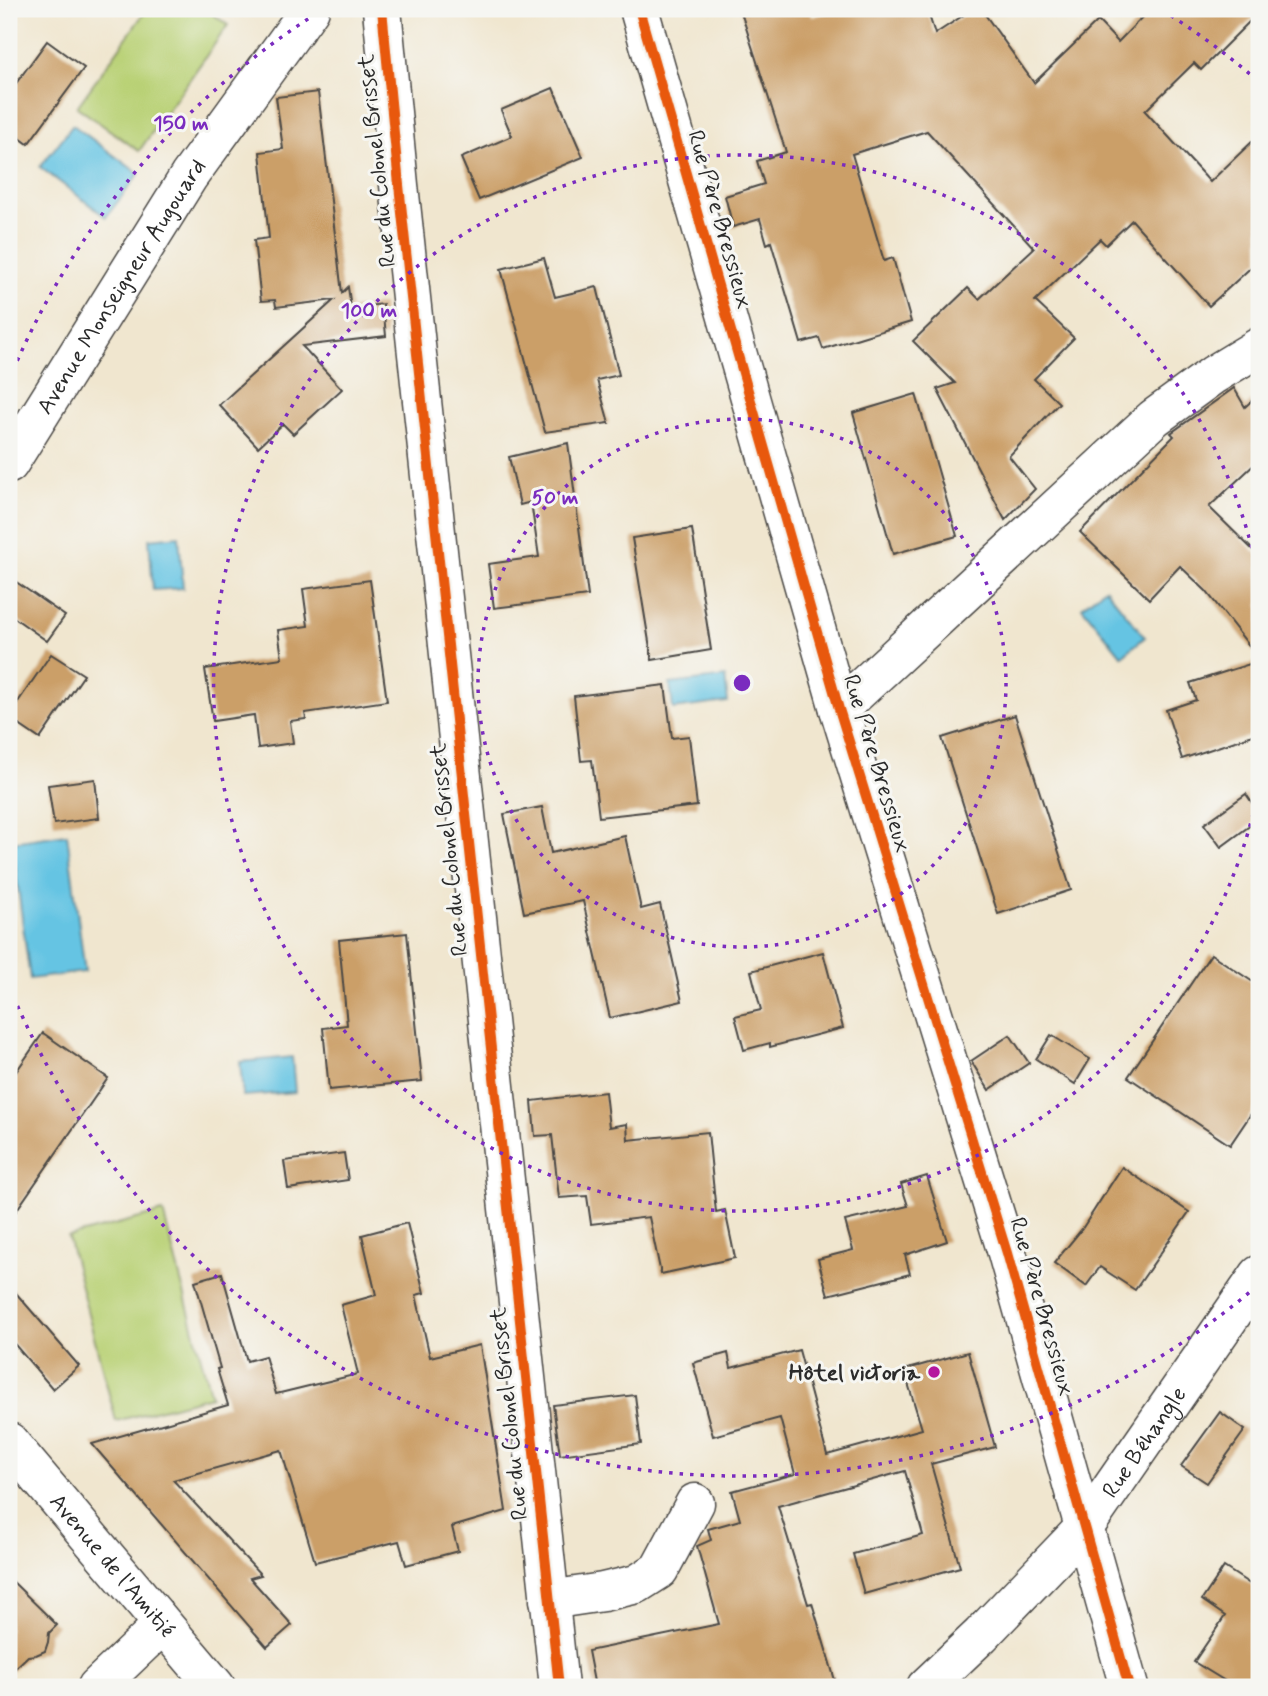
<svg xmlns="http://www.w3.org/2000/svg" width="1268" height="1696" font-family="Mynerve,sans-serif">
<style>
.green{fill:#b9d176;stroke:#727e50;stroke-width:2}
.water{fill:#65c4e3;stroke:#487887;stroke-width:2}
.building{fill:#cb9f67}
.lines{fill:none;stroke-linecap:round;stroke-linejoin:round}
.minor-casing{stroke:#494744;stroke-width:41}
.minor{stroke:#fff;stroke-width:38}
.cycleway-casing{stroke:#f6f6f2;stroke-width:15}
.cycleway{stroke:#e8590c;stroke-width:10}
.ring{fill:none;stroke:#7b2cbf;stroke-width:3.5;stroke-dasharray:3.5 7}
.poi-dot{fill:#b5179e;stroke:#f6f6f2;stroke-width:2.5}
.labels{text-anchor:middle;stroke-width:6;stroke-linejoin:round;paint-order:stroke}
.street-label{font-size:23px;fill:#2b2b2b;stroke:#f6f6f2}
.poi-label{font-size:23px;font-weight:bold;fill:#2b2b2b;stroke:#f6f6f2;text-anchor:end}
.centre{fill:#7b2cbf;stroke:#f6f6f2;stroke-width:3.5}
.ring-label{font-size:21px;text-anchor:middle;font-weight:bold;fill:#7b2cbf;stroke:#f6f6f2;stroke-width:6;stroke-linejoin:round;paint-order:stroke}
</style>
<rect width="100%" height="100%" fill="#f6f6f2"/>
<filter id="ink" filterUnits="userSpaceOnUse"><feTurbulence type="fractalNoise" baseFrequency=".0143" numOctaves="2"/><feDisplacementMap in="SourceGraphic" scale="14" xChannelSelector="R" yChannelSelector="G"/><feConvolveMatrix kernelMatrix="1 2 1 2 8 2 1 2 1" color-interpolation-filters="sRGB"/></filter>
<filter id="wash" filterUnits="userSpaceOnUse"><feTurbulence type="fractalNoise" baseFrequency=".00686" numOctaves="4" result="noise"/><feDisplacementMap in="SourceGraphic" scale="28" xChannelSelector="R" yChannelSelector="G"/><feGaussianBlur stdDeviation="1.57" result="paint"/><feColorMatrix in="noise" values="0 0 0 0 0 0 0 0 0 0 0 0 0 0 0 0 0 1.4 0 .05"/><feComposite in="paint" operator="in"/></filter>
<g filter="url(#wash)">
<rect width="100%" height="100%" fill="#f0e6cf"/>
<g class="green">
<polygon points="147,9 205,9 228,25 139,151 77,107"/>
<polygon points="163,1212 211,1396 116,1421 68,1237"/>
</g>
<g class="water">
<polygon points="73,125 139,174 106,217 40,167"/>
<polygon points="179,536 183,588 153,590 149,539"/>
<polygon points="1105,588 1145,637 1122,656 1082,607"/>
<polygon points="725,677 728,702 673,709 670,684"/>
<polygon points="67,834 85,972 30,979 12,842"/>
<polygon points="292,1057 295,1092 243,1096 240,1062"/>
</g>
<g id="blocks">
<g class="building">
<polygon points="740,9 810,9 812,17 840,9 927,9 935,34 973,9 981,9 1034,83 1098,21 1118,42 1150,9 1259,9 1259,12 1201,70 1194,63 1145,111 1210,182 1259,135 1259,260 1209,306 1132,220 1106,245 1100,239 1035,301 1074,338 1034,379 1059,403 1009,456 1035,489 1005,520 937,389 955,383 913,341 968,288 979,299 1034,248 927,131 852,154 884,261 893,258 911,322 823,349 819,338 801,343 771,242 767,244 760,219 733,227 725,196 764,184 757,161 786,152"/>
<polygon points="47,41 84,68 28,144 9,130 9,93"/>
<polygon points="553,88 583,157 479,200 461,158 512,136 501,110"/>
<polygon points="318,92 342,293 348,287 351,308 383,304 386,336 302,346 342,389 293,434 283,424 258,447 219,405 334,300 276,307 275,300 261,301 254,240 269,238 260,152 283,149 276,97"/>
<polygon points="544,258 555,297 597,287 619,375 597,380 609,423 545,432 501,269"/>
<polygon points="1234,388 1245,407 1259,394 1259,460 1209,507 1259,556 1259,658 1206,591 1180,566 1149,599 1080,532 1174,436 1171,433"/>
<polygon points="916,394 957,536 893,554 853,413"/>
<polygon points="568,443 588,596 494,608 488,564 539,557 531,502 520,505 509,457"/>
<polygon points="692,529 711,650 652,660 632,538"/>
<polygon points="9,577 65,616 47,641 9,614"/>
<polygon points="370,580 387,701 305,713 306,719 290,721 293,743 258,748 254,715 213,721 205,669 282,658 278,630 308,626 303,589"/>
<polygon points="51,654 84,675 40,739 9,718 9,715"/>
<polygon points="1259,661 1259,733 1182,759 1166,710 1196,700 1190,683"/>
<polygon points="665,685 672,738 689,736 697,806 599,817 592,760 581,761 574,696"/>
<polygon points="1015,715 1071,890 998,914 942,738"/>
<polygon points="95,779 99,818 54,824 48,785"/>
<polygon points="1246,794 1259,813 1259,819 1221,847 1204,824"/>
<polygon points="542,807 551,853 625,836 641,909 660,904 682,1001 610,1018 583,901 524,913 504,814"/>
<polygon points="407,933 422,1081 329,1090 323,1028 347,1025 339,940"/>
<polygon points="823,952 843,1028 770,1047 770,1043 744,1050 735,1016 761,1010 751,971"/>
<polygon points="1211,954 1259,986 1259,1102 1230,1145 1128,1077"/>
<polygon points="43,1033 108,1078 9,1221 9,1082"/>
<polygon points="1010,1035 1029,1063 989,1090 971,1061"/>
<polygon points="1051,1035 1090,1059 1075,1084 1036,1059"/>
<polygon points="605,1092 609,1127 627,1124 628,1140 708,1132 716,1212 725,1210 735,1258 661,1274 649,1217 591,1224 587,1196 559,1198 552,1135 535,1136 532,1101"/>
<polygon points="344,1153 348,1180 288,1189 284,1161"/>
<polygon points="1122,1167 1189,1212 1135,1290 1100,1267 1086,1286 1054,1263 1082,1229"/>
<polygon points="927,1176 947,1241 905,1255 910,1274 828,1295 818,1259 853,1250 845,1221 908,1206 901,1184"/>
<polygon points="407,1223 424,1293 416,1295 430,1357 480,1345 506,1511 452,1527 458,1551 406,1565 399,1541 315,1562 281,1450 173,1480 261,1575 250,1578 292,1625 267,1647 92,1444 228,1405 217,1369 220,1368 195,1281 222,1273 247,1361 265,1356 276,1394 358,1374 341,1305 376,1295 362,1235"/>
<polygon points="9,1285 79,1366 53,1389 9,1338"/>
<polygon points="799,1350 827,1455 922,1429 904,1370 968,1352 995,1447 931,1464 960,1567 864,1594 853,1554 923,1535 905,1471 778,1506 808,1604 812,1603 837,1687 595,1687 588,1651 719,1624 697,1546 711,1540 708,1529 740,1520 732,1491 795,1474 780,1418 713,1436 693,1363 728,1353 731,1368"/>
<polygon points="635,1395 641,1444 560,1455 553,1405"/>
<polygon points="1220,1412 1245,1430 1207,1483 1181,1466"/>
<polygon points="1224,1567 1259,1590 1259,1687 1235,1687 1194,1662 1225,1616 1202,1600"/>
<polygon points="9,1578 57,1625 49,1633 48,1642 45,1651 36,1655 28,1656 9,1674"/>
</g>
</g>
</g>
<g filter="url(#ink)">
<use href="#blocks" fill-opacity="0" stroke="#494744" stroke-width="2"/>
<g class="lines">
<defs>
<g id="minor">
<polyline points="382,9 399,185 559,1687"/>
<polyline points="639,9 839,709 1007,1253 1129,1687"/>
<path id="s1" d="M9,464L189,176L310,9"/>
<polyline points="839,709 1154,418 1213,375 1259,347"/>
<path id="s2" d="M9,1442L216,1687"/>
<polyline points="549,1600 603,1592 637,1584 659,1570 695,1503"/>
<polyline points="97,1687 162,1625"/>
<path id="s3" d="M926,1687L981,1635L1084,1528L1259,1275"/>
</g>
</defs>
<use href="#minor" class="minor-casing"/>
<use href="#minor" class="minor"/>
<defs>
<g id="cycleway">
<polyline points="382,9 399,185 559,1687"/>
<polyline points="639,9 839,709 1007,1253 1129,1687"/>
</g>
</defs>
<use href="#cycleway" class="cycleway-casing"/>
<use href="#cycleway" class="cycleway"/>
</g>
</g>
<g class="ring">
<circle cx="742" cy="683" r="264"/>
<path d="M1258 793A528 528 0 1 1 1258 573"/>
<path d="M1257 1286A793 793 0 0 1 9 986M9 380A793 793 0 0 1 322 10M1162 10A793 793 0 0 1 1257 80"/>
</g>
<circle class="poi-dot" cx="934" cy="1372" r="7"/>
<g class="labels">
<g class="street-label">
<text transform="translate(376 161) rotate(-96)" y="8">Rue du Colonel Brisset</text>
<text transform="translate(721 219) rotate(74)" y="8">Rue Père Bressieux</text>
<text dy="8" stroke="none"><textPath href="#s1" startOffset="210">Avenue Monseigneur Augouard</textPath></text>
<text transform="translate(878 763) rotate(73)" y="8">Rue Père Bressieux</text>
<text transform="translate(448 850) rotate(-96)" y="8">Rue du Colonel Brisset</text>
<text transform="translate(1043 1306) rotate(74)" y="8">Rue Père Bressieux</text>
<text transform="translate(508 1414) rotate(-96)" y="8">Rue du Colonel Brisset</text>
<text dy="8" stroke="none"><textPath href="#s3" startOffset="329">Rue Béhangle</textPath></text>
<text dy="8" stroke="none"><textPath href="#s2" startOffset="161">Avenue de l'Amitié</textPath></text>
</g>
<g class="poi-label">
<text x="920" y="1380">Hôtel victoria</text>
</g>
</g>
<circle cx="742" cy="683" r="10" class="centre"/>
<g class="ring-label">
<text x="181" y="130">150 m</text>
<text x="369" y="317">100 m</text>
<text x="555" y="504">50 m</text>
</g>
<rect width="1268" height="1696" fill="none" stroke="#f6f6f2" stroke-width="35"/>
</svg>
